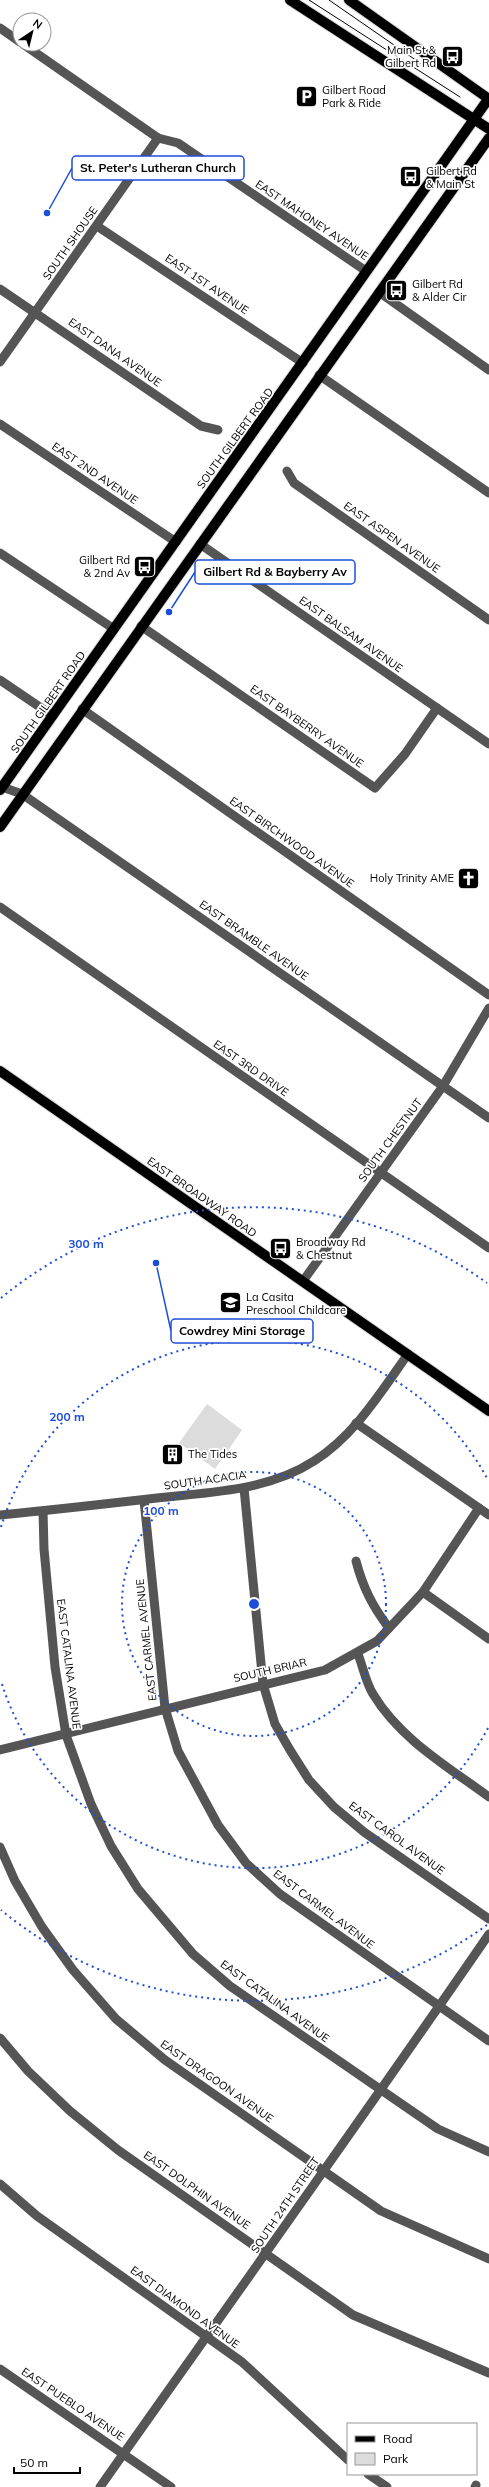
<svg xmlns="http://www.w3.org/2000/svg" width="489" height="2487" font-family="Mulish,sans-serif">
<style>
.green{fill:#dcdcdc}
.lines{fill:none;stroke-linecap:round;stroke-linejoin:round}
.major-casing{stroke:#dbdbdb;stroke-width:12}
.minor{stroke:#555;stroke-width:9}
.major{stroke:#000;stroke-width:10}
.tram{stroke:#000;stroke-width:1}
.ring{fill:none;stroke:#1d4ed8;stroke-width:2;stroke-dasharray:2 4}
.labels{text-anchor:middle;stroke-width:3.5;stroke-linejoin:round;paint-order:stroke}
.poi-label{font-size:11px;fill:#000;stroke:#fff;text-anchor:start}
.street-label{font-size:11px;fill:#000;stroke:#fff}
.centre{fill:#1d4ed8;stroke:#fff;stroke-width:2}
.ring-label{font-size:12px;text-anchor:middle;font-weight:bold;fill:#1d4ed8;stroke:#fff;stroke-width:3.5;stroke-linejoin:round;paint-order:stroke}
.leader{fill:none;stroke:#1d4ed8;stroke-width:1.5}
.callout-dot{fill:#1d4ed8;stroke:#fff;stroke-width:1.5}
.callout{fill:#fff;stroke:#1d4ed8;stroke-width:1.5}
.callout-label{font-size:12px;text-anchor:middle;font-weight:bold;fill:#000}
</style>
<rect width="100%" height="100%" fill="#fff"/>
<polygon class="green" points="207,1404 242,1430 215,1469 179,1443"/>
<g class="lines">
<defs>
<g id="major">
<polyline points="290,0 489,129"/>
<polyline points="349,0 489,99"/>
<polyline points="0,790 489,98"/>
<polyline points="0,827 489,138"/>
<polyline points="0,1071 489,1411"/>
</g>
</defs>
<use href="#major" class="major-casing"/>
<g class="minor">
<polyline points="0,28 20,42"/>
<polyline points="23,44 158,138 178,143 366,271"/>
<polyline points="97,226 303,363"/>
<polyline points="0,289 201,426 218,430"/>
<polyline points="379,292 489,370"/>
<polyline points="0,362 158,138"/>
<polyline points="319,375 489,493"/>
<polyline points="0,424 176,542"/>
<polyline points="287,471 294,483 489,620"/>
<polyline points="200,544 489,744"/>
<polyline points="0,553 114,629"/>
<polyline points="141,626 375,788 405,754 437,708"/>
<polyline points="0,680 53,716"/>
<polyline points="82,709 489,995"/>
<polyline points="2,787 22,794 489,1118"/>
<polyline points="0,907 489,1248"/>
<polyline points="303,1281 443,1086 489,1008"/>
<polyline points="356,1423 489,1515"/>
<polyline points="244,1488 263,1684 275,1724 290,1750 309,1780 334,1807 364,1832 489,1919"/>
<polyline points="144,1500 165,1708 178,1751 218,1825 246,1863 280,1894 489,2041"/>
<polyline points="43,1511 44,1549 55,1667 66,1735 91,1804 111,1846 138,1889 193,1954 230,1986 438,2129 489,2152"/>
<path d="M0,1515C52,1510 105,1504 157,1498C210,1492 268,1491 314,1461C354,1436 381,1392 408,1354"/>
<path d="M356,1561C363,1588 373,1607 389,1628"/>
<polyline points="423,1592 489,1639"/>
<path d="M358,1654C363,1667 366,1683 373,1694C400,1739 447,1766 489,1797"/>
<polyline points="0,1750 325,1670 377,1641 423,1592 479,1508"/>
<polyline points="0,1847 15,1881 42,1927 73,1970 116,2019 165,2060 381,2211 489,2259"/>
<polyline points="0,2038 28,2071 70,2111 118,2150 353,2315 489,2373"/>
<polyline points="0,2184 37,2216 242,2362 348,2460"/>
<polyline points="0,2369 171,2487"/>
<polyline points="368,2474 387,2487"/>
<path d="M100,2487C230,2303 361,2120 489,1934"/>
<polyline points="475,2487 476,2485"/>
</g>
<use href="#major" class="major"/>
<g class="tram">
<polyline points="309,0 460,97"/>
<polyline points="329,0 420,63"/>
</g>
</g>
<g class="ring">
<circle cx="254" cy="1604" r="132"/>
<path d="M488 1728A265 265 0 0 1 1 1681M1 1527A265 265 0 0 1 488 1480"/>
<path d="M487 1925A397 397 0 0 1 1 1910M1 1298A397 397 0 0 1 487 1283"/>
</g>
<defs>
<symbol id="bus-square" viewBox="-11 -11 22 22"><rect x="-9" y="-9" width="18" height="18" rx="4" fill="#000" stroke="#fff"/><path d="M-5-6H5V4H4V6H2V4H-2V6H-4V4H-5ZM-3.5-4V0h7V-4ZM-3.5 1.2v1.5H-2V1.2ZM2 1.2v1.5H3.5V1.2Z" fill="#fff"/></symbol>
<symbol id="parking-square" viewBox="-11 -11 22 22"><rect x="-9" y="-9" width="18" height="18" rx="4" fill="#000" stroke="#fff"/><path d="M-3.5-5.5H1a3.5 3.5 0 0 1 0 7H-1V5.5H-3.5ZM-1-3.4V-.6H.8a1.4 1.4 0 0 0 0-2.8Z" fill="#fff"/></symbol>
<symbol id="church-square" viewBox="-11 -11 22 22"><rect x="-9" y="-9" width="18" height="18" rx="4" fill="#000" stroke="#fff"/><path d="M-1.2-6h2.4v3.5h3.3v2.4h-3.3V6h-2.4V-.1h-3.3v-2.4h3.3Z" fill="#fff"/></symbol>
<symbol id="school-square" viewBox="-11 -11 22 22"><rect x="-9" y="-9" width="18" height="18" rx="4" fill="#000" stroke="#fff"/><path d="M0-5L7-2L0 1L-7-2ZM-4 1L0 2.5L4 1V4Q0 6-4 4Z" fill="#fff"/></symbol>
<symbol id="building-square" viewBox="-11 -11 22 22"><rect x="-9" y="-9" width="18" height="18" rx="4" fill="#000" stroke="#fff"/><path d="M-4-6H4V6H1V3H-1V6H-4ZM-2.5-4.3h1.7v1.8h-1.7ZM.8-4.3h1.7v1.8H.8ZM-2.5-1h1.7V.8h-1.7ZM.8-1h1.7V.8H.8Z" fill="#fff"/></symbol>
</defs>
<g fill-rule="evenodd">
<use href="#bus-square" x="440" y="44" width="25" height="25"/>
<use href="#parking-square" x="294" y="84" width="25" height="25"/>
<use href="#bus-square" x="398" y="164" width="25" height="25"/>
<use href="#bus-square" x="384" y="278" width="25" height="25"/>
<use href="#bus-square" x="132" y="554" width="25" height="25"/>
<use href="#church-square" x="456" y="866" width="25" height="25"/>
<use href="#bus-square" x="268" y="1236" width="25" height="25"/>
<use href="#school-square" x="218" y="1290" width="25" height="25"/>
<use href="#building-square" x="160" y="1442" width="25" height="25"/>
</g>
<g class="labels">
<g class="poi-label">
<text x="436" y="54" text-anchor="end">Main St &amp;<tspan x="436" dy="13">Gilbert Rd</tspan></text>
<text x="322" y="94">Gilbert Road<tspan x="322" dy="13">Park &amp; Ride</tspan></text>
<text x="426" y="175">Gilbert Rd<tspan x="426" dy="13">&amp; Main St</tspan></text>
<text x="412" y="288">Gilbert Rd<tspan x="412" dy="13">&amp; Alder Cir</tspan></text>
<text x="130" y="564" text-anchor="end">Gilbert Rd<tspan x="130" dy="13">&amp; 2nd Av</tspan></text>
<text x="454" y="882" text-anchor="end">Holy Trinity AME</text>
<text x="296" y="1246">Broadway Rd<tspan x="296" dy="13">&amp; Chestnut</tspan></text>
<text x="246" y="1301">La Casita<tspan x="246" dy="13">Preschool Childcare</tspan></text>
<text x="188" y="1458">The Tides</text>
</g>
<g class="street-label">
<text transform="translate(312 220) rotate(34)" y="4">EAST MAHONEY AVENUE</text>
<text transform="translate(70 243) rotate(-55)" y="4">SOUTH SHOUSE</text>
<text transform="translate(207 284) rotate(34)" y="4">EAST 1ST AVENUE</text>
<text transform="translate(115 352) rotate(35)" y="4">EAST DANA AVENUE</text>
<text transform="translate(235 438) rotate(-54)" y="4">SOUTH GILBERT ROAD</text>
<text transform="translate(95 473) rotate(34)" y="4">EAST 2ND AVENUE</text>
<text transform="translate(392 537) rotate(35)" y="4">EAST ASPEN AVENUE</text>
<text transform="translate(351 634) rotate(35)" y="4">EAST BALSAM AVENUE</text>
<text transform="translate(48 702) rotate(-55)" y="4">SOUTH GILBERT ROAD</text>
<text transform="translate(307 726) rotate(35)" y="4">EAST BAYBERRY AVENUE</text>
<text transform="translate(292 842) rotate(35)" y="4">EAST BIRCHWOOD AVENUE</text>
<text transform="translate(254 940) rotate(35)" y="4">EAST BRAMBLE AVENUE</text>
<text transform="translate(251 1068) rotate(35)" y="4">EAST 3RD DRIVE</text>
<text transform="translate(390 1140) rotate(-54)" y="4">SOUTH CHESTNUT</text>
<text transform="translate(202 1197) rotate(35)" y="4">EAST BROADWAY ROAD</text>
<text transform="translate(205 1480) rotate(-8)" y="4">SOUTH ACACIA</text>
<text transform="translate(146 1640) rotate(-96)" y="4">EAST CARMEL AVENUE</text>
<text transform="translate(69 1664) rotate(83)" y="4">EAST CATALINA AVENUE</text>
<text transform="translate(270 1670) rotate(-13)" y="4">SOUTH BRIAR</text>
<text transform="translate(397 1838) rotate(36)" y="4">EAST CAROL AVENUE</text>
<text transform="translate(324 1909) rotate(37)" y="4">EAST CARMEL AVENUE</text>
<text transform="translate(275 2001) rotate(36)" y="4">EAST CATALINA AVENUE</text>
<text transform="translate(217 2081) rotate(35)" y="4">EAST DRAGOON AVENUE</text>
<text transform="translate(197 2190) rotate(35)" y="4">EAST DOLPHIN AVENUE</text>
<text transform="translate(285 2205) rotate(-56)" y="4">SOUTH 24TH STREET</text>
<text transform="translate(185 2307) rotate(36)" y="4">EAST DIAMOND AVENUE</text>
<text transform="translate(73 2404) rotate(34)" y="4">EAST PUEBLO AVENUE</text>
</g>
</g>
<circle cx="254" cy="1604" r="6" class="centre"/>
<g class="ring-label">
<text x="86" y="1248">300 m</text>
<text x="67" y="1421">200 m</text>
<text x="161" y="1515">100 m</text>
</g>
<path class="leader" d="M47 213L72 168M169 612L195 572M156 1263L171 1331"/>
<g class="callout-dot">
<circle cx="47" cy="213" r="4"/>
<circle cx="169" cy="612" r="4"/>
<circle cx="156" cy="1263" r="4"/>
</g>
<g class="callout">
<rect x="72" y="156" width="172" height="24" rx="4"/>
<rect x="195" y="560" width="160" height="24" rx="4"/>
<rect x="171" y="1319" width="142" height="24" rx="4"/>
</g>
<g class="callout-label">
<text x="158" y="172">St. Peter's Lutheran Church</text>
<text x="275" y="576">Gilbert Rd &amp; Bayberry Av</text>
<text x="242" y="1335">Cowdrey Mini Storage</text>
</g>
<rect x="347" y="2423" width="130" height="52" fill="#ffffff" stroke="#999999"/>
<rect x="355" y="2436" width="20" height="6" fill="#000000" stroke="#999999"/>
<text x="383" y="2443" font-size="12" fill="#000000">Road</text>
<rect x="355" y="2453" width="20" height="12" fill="#dcdcdc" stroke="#999999"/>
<text x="383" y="2463" font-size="12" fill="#000000">Park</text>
<g transform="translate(32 32) rotate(35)"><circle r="19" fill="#ffffff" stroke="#999999"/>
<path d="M0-3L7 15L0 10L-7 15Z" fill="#000000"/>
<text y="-6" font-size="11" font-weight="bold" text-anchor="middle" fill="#000000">N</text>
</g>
<path d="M14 2467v6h66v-6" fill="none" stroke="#000000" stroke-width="2"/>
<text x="20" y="2467" font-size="12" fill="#000000" stroke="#ffffff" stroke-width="3" paint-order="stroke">50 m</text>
</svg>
